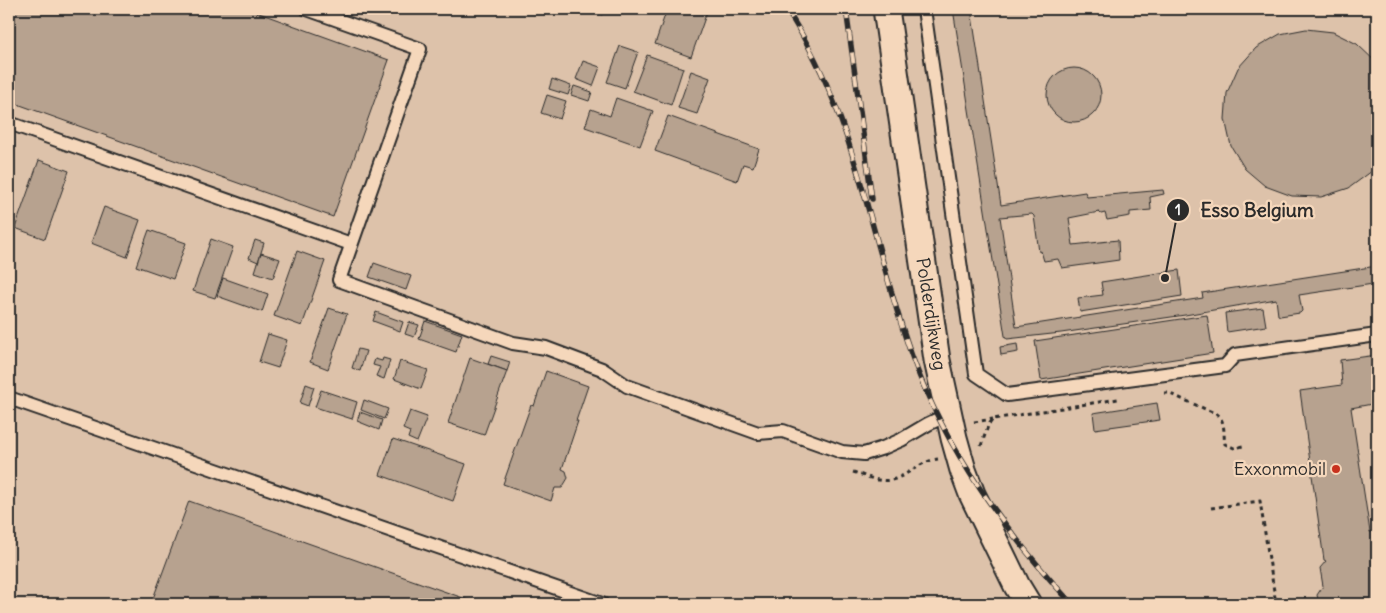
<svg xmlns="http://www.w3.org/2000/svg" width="1386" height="613" font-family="Delius,sans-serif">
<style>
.built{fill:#ddc2aa}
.building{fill:#b7a28f;stroke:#2b2b2b}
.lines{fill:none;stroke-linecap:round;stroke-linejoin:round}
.service-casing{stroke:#2b2b2b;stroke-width:16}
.minor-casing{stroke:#2b2b2b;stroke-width:29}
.path{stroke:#2b2b2b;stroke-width:3;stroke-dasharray:4 4;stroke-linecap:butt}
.service{stroke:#f5d7bb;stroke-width:12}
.minor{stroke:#f5d7bb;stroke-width:25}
.rail-casing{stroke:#2b2b2b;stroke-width:5.5}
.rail{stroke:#f5d7bb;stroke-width:4;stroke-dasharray:11;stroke-linecap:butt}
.poi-dot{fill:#c8321e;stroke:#f5d7bb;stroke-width:2}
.labels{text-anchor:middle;stroke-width:4.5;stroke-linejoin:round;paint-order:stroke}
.street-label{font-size:18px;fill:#2b2b2b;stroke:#f5d7bb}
.poi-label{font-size:18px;fill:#2b2b2b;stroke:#f5d7bb;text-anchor:end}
.leader{fill:none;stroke:#2b2b2b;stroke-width:2}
.callout-dot{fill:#2b2b2b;stroke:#f5d7bb;stroke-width:2}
.mark-label{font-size:15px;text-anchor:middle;font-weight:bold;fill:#fff}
.callout-label{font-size:19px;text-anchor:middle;font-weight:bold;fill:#2b2b2b;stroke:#f5d7bb;stroke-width:4.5;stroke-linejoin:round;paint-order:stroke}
</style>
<rect width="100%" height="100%" fill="#edd0b5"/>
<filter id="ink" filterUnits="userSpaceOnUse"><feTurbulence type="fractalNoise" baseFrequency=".02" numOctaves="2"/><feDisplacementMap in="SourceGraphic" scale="10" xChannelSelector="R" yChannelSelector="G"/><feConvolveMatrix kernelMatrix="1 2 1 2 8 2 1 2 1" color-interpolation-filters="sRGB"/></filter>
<g filter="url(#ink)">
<rect class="built" x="9" y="9" width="1368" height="595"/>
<g class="building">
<polygon points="9,9 248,9 389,60 333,217 9,101"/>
<polygon points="586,9 605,9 602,15"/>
<polygon points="667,9 708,9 691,57 655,44"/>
<polygon points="953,9 971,9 1001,205 1085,192 1087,197 1163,190 1164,194 1150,197 1151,210 1130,212 1130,216 1107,220 1105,213 1101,214 1099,212 1069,218 1073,245 1118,240 1119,260 1062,268 1058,259 1044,261 1041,251 1039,252 1034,216 1032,214 1000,217 1016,327 1203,298 1202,293 1377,266 1377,287 1373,284 1299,295 1302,311 1300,313 1280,316 1278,315 1276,299 1185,315 1061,333 1007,339 1005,336"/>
<polygon points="1306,29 1333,32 1357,44 1377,63 1377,162 1372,171 1349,188 1321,197 1292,196 1265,186 1245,169 1231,146 1225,119 1227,93 1238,68 1256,48 1280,34"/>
<polygon points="620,46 638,52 625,88 607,82"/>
<polygon points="647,55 683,68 671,105 633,91"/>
<polygon points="583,61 600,67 593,86 576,79"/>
<circle cx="1074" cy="95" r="27"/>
<polygon points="691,71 710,78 697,114 678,108"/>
<polygon points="552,79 571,86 568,95 549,89"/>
<polygon points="574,86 592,92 589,101 571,95"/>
<polygon points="547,95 566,101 560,119 541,113"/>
<polygon points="616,98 653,111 640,146 585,127 591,109 610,116"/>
<polygon points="668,116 759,149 753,167 743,164 737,181 655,151"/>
<polygon points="39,160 69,171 45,239 15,228"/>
<polygon points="104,207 140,220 127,257 91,243"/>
<polygon points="149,230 186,243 173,279 136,266"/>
<polygon points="211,239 233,247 215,298 193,291"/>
<polygon points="255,240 264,243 258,262 249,258"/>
<polygon points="297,251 325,261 302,326 274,316"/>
<polygon points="261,253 280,259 273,278 255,272"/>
<polygon points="374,263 411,276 406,290 369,277"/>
<polygon points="1179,270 1182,296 1080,312 1078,298 1103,295 1101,282"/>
<polygon points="223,278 268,294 262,312 217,296"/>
<polygon points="329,308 347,314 328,369 310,362"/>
<polygon points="1263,308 1266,326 1227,332 1225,313"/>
<polygon points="376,312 403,322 400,331 373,321"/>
<polygon points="1207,315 1213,353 1041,380 1035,341"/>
<polygon points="425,321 462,334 456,352 419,339"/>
<polygon points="409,322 419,325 414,337 405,334"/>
<polygon points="268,334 287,340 278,368 259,362"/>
<polygon points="1017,344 1018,352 1001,355 1000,347"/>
<polygon points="358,349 366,351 360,371 352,368"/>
<polygon points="1377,355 1377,403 1351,408 1370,532 1377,531 1377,604 1319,604 1317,595 1323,586 1320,568 1326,561 1324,560 1300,391 1342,385 1340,360"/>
<polygon points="491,356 510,362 507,371 488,364"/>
<polygon points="383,358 390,360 384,379 376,376 380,367 373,365 375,359 382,361"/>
<polygon points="470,358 507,371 484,435 448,423"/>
<polygon points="400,361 428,370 421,389 394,379"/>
<polygon points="546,371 588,386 576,421 578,421 562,469 566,471 568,478 562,488 555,488 551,501 503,484 531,405 534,406"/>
<polygon points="306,384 314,387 308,406 300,403"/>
<polygon points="321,390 357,402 352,419 315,407"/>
<polygon points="364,400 388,409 384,419 361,410"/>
<polygon points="1157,403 1160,420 1095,429 1093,413"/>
<polygon points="410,411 427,417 417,442 408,438 410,432 403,429"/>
<polygon points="360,412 382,420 379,430 357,421"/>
<polygon points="393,439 466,464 453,501 380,475"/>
<polygon points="189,501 480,604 151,604"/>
</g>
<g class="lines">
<defs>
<g id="service">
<polyline points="307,9 420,49 339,280 513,343 546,348 602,369 627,386 758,433 783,431 842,452 864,454 883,448 901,440 928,424 949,414"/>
<polyline points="924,9 976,374 1007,395 1225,366 1235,355 1377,335"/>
<polyline points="9,123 351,244"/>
<polyline points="9,398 602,604"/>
</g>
<polyline id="minor" points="886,9 937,360 954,438 963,470 972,494 1017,586 1028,604"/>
</defs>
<use href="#service" class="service-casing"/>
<use href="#minor" class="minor-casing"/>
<g class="path">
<path d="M1164,393H1168L1217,414C1226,421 1223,434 1225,444L1234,448L1243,446"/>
<polyline points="974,422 993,419"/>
<polyline points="981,446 988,426 993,419 1118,399"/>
<path d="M853,472C866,476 881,484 895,479C911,473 921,461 938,459"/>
<polyline points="1211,508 1260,501 1276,604"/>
<polyline points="1287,604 1308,601 1309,604"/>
</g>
<use href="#service" class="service"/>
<use href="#minor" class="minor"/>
<defs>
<g id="rail">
<path d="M786,9C857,114 870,242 913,359C947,452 1006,532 1072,604"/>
<polyline points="846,9 872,199"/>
</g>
</defs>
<use href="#rail" class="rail-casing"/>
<use href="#rail" class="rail"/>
</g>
</g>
<circle class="poi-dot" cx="1336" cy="469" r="5"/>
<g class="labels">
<g class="street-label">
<text transform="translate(931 314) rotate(81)" y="6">Polderdijkweg</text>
</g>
<g class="poi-label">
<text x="1326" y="475">Exxonmobil</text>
</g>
</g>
<path class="leader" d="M1165 278L1178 210"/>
<g class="callout-dot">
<circle cx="1165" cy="278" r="5"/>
<circle cx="1178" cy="210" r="12"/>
</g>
<g class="mark-label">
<text x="1178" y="215">1</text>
</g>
<g class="callout-label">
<text x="1257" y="217">Esso Belgium</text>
</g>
<rect width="1386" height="613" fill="none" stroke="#f5d7bb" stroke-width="30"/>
<rect x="15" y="15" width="1356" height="583" fill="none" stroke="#2b2b2b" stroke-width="2" filter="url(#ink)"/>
</svg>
